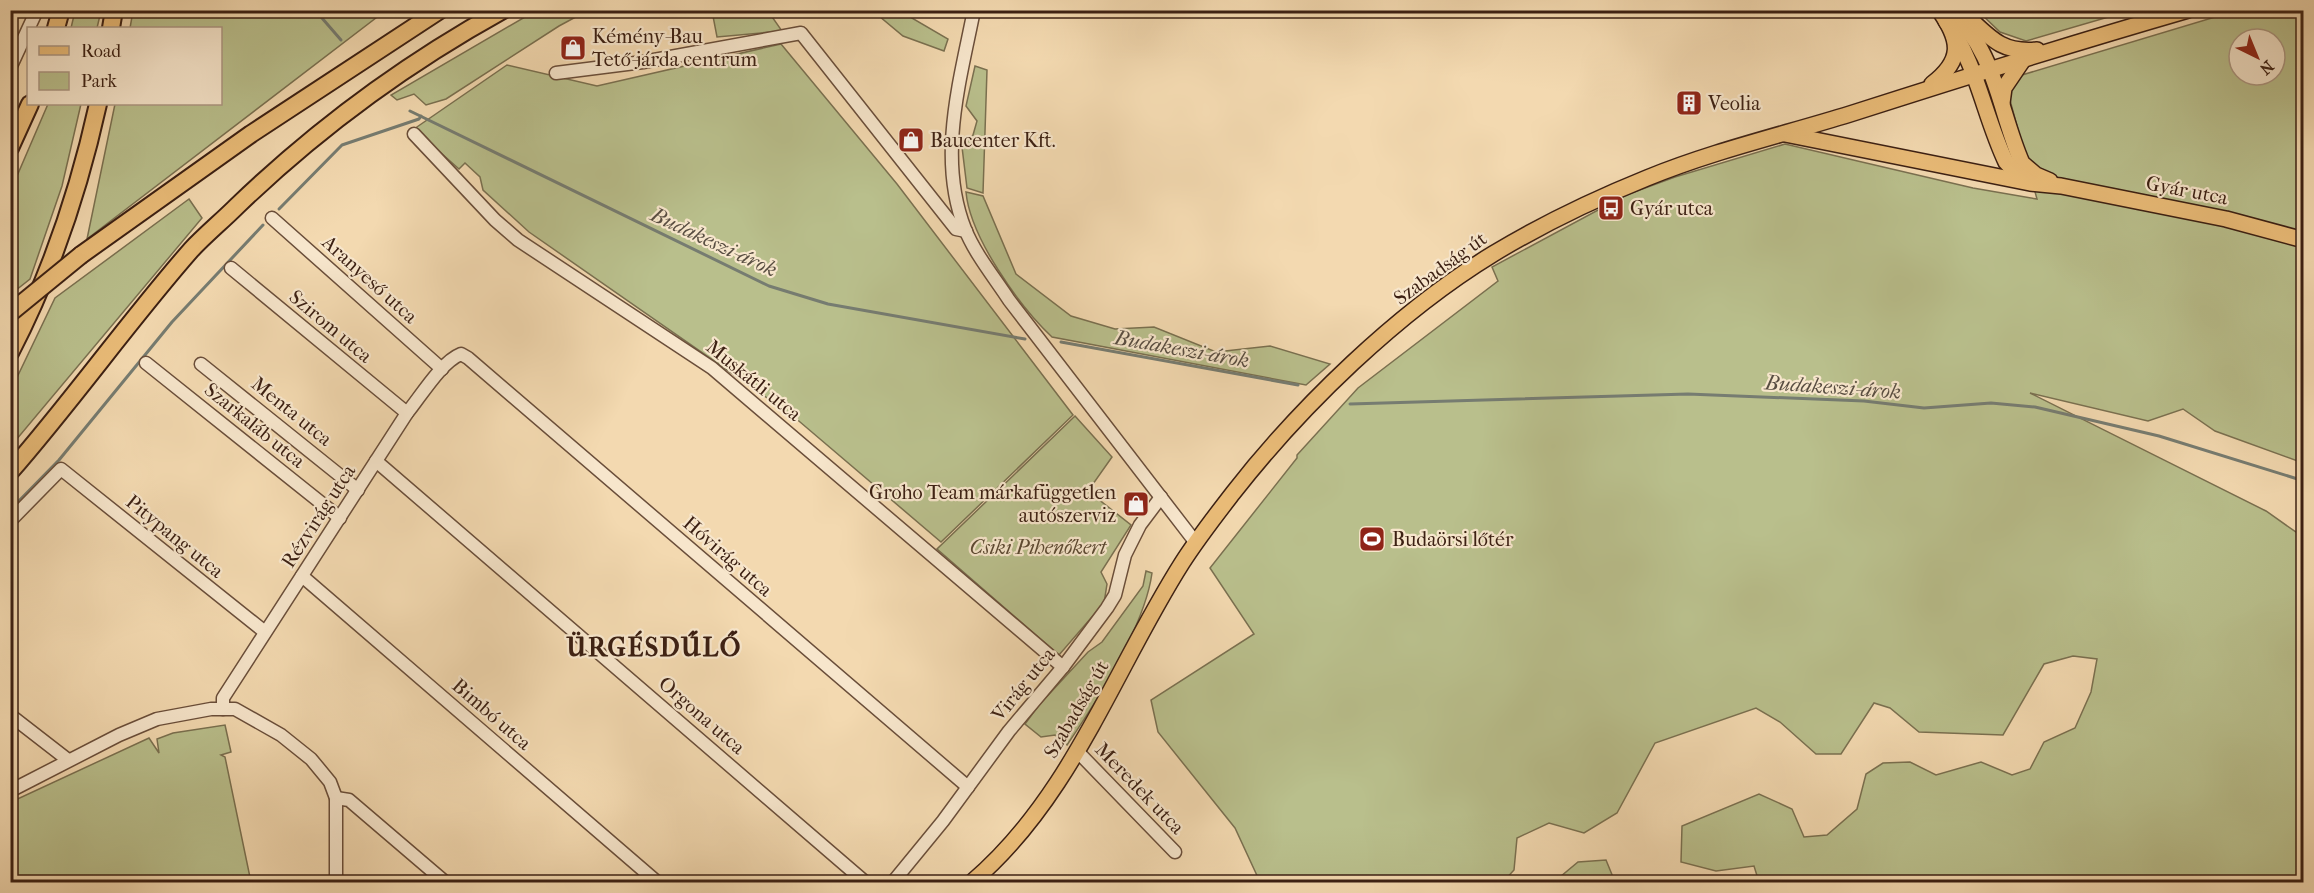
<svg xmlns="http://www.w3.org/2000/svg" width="2314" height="893" font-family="'IM FELL French Canon',serif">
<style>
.green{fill:#b9bf8c;stroke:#7a7050;stroke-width:1.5;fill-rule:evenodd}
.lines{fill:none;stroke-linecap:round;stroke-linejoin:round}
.stream{stroke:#767c71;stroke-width:3}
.minor-casing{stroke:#6a4e3a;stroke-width:15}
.major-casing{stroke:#3c2013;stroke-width:18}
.highway-casing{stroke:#3c2013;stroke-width:20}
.minor{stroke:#f7e6cc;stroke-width:12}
.major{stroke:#eabc78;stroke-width:15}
.highway{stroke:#eabc78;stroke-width:16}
.highway-bridge-casing{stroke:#3c2013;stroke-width:20;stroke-linecap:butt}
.highway-bridge{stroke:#eabc78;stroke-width:16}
.labels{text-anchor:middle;stroke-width:4.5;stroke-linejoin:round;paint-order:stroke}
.poi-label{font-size:20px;fill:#3c2013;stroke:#f7e6cc;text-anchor:start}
.street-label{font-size:20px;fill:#3c2013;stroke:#f7e6cc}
.park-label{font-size:20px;font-style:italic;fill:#5b4831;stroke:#f7e6cc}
.water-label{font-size:21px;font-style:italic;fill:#594e42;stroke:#f7e6cc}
.district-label{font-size:26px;font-weight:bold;letter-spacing:1.5px;fill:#3c2013;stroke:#f7e6cc}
</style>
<rect width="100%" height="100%" fill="#f3d9b0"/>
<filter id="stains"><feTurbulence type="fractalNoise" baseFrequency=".00333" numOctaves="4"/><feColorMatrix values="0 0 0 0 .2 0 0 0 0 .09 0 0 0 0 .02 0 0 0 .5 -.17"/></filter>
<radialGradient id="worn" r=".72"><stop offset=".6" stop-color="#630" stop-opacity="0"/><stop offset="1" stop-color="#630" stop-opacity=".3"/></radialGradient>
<g class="green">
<polygon points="537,10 587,11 559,26 446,99 426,105 414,94 397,100 391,95"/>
<polygon points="75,11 101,11 97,28 71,28"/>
<polygon points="133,11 133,10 385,11 87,239 115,104 220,104 220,28 130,28"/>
<polygon points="712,11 768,11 782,31 717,37"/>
<polygon points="873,11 900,11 948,39 944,51 903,36"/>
<polygon points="1978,11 2129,11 2026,41 2000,32"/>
<path d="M2235,11H2303V463L2215,431L2183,409L2148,421L2030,393L2266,511L2303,537V882H2153L2146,877L2108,882H1759L1754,866L1716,871L1681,862L1682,826L1759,794L1792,809L1804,837L1827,835L1857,809L1866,774L1883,763L1910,762L1936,775L1981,762L2012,775L2030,769L2044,742L2075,728L2091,692L2097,659L2073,656L2044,664L2003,735L1919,732L1890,708L1874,703L1841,754H1816L1780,722L1756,708L1655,743L1617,813L1584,833L1549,823L1517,838L1514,870L1503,882H1260L1235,828L1158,732L1151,700L1254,634L1210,568L1297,458V455L1358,388L1498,281L1492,267L1626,195L1675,177L1785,144L1973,188L2037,199L2008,93L2022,75ZM2239,39H2275V75H2239Z"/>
<polygon points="781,44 897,184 1073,415 941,542 793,416 529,232 483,190 480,177 465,163 459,169 414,129 507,65 597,86"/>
<polygon points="975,66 987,70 983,193 967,188 962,147 973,135 977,121 966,106"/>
<polygon points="48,104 81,104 62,186 30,279 11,294 11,190"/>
<path d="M966,192L983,196L1016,274L1071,316L1115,329L1154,327L1216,352L1270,346L1330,364L1306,385L1052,337C1019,306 970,237 966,192Z"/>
<polygon points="189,199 202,218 11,446 11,390 55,298"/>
<polygon points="1075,416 1112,457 1088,491 1131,525 1101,572 1107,584 1104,603 1059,655 937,549"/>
<path d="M1146,571L1152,573C1145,625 1097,701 1067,745L1055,735L1041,737L1025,724L1039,705L1088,652L1102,642L1143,586Z"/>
<polygon points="225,725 231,752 221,755 225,757 251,882 11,882 11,802 149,738 159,753 157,739 173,733"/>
<polygon points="1606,860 1615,882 1554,882 1578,862"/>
</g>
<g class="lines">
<g class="stream">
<polyline points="315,10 341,40"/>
<polyline points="410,111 769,286 828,304 1025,339"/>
<polyline points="279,209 342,145 419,119 421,116"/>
<polyline points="1061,342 1298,385"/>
<polyline points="1350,404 1688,394 1864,401 1924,408 1991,403 2035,407 2159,436 2304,481"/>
<polyline points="10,510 59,460 172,322 263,225"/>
</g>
<defs>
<g id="minor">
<path d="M974,10C960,81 937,158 965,229C975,254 994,277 1009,300L1196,543"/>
<polyline points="10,68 37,10"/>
<polyline points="556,73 643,62 801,33 956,229 966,231"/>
<polyline points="414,134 495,220 518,240 712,368 1063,667"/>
<polyline points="272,218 442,369"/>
<polyline points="231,268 407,413"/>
<polyline points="146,363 340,518"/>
<polyline points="201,364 358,490"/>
<polyline points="376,461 865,882"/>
<polyline points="10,521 61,469 265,632"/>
<polyline points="302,576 657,882"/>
<path d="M223,709V698L407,413C421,396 441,362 461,354L468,358L968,787"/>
<polyline points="10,715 68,760"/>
<polyline points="1077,751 1175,852"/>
<polyline points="10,791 119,735 157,719 211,709 235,709 281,735 311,759 330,782 336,798 336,882"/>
<polyline points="336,798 349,800 445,882"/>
<polyline points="893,882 943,821 1009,731 1063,667 1107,608 1115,595 1125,555 1140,525 1161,497"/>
</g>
<g id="major">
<path d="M1949,10C1996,49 1999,111 2022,163L2036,175L2050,181"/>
<path d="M1970,19C1992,40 2004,53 2037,50"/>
<path d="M1946,21C1977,63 1984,116 2006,162L2016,173L2027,181"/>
<path d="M1932,84C1963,60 1961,41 1939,10"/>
<polyline points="2002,103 2004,88 2023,60"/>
<polyline points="1785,134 2030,183 2061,186 2226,219 2304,240"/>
<path d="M972,882C1071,798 1114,670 1182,563C1198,538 1216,515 1233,493C1301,406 1398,312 1493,254C1541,225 1595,199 1647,178C1713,151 1782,135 1850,114C1962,78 2074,43 2188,10"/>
</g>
<g id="highway">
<polyline points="56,28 61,10"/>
<polyline points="111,28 114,10"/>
<polyline points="10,148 30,104"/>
<polyline points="81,255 251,134 440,10"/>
<path d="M10,353C51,274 79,190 98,104"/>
<path d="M10,472C73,400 128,322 191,250C205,235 222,221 237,206C316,130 407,63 503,10"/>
</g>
</defs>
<use href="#minor" class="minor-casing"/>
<use href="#major" class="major-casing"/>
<use href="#highway" class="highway-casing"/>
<use href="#minor" class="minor"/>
<use href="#major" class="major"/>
<use href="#highway" class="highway"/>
<defs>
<polyline id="highway-bridge" points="10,313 81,255"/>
</defs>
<use href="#highway-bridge" class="highway-bridge-casing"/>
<use href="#highway-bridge" class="highway-bridge"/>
</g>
<defs>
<symbol id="shop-square" viewBox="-11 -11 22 22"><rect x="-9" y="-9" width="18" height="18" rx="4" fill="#8f2418" stroke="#f7e6cc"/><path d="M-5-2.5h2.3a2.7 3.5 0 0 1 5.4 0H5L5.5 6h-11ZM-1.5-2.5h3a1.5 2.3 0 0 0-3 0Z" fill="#fff"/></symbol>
<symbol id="building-square" viewBox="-11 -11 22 22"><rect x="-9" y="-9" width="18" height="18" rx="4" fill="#8f2418" stroke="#f7e6cc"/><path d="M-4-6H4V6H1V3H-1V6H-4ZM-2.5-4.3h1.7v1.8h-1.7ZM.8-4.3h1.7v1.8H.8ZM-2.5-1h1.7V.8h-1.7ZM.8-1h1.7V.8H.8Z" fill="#fff"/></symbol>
<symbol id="bus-square" viewBox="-11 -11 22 22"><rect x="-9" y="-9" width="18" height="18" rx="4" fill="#8f2418" stroke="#f7e6cc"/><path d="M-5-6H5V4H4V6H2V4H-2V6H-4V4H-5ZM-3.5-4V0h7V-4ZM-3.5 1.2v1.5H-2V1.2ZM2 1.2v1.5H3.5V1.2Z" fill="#fff"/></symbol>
<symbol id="stadium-square" viewBox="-11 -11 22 22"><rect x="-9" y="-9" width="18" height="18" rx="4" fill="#8f2418" stroke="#f7e6cc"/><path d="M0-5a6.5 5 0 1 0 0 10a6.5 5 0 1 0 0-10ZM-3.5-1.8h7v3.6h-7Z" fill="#fff"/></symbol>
</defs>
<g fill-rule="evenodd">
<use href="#shop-square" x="558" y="33" width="30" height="30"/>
<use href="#building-square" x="1674" y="88" width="30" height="30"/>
<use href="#shop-square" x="896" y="125" width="30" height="30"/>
<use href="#bus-square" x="1596" y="193" width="30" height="30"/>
<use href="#shop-square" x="1121" y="489" width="30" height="30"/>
<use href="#stadium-square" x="1357" y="524" width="30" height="30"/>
</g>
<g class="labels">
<g class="poi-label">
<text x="592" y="43">Kémény-Bau<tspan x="592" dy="23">Tető-járda centrum</tspan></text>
<text x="1708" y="110">Veolia</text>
<text x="930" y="147">Baucenter Kft.</text>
<text x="1630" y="215">Gyár utca</text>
<text x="1116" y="499" text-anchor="end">Groho Team márkafüggetlen<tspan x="1116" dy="23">autószerviz</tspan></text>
<text x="1392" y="546">Budaörsi lőtér</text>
</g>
<g class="street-label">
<text transform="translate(2187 190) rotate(11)" y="7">Gyár utca</text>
<text transform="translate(1440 268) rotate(-36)" y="7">Szabadság út</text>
<text transform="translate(370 279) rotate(42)" y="7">Aranyeső utca</text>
<text transform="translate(331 326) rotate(40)" y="7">Szirom utca</text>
<text transform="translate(754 380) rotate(39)" y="7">Muskátli utca</text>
<text transform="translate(292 411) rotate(39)" y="7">Menta utca</text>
<text transform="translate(255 425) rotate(39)" y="7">Szarkaláb utca</text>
<text transform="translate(318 516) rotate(-57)" y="7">Rézvirág utca</text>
<text transform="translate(175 536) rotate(39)" y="7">Pitypang utca</text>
<text transform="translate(728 556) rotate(41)" y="7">Hóvirág utca</text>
<text transform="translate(1023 684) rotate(-51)" y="7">Virág utca</text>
<text transform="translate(1076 709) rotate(-60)" y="7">Szabadság út</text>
<text transform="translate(492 714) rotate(41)" y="7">Bimbó utca</text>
<text transform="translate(702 715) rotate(41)" y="7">Orgona utca</text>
<text transform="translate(1140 788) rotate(46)" y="7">Meredek utca</text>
</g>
<g class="park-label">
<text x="1038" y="554">Csiki Pihenőkert</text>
</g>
<g class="water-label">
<text transform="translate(714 242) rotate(25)" y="7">Budakeszi-árok</text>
<text transform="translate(1182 349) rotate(10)" y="7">Budakeszi-árok</text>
<text transform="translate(1833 387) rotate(4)" y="7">Budakeszi-árok</text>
</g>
<g class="district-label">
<text x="654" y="656">ÜRGÉSDŰLŐ</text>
</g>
</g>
<rect width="2314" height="893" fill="none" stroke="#f3d9b0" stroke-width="36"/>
<rect x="12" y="12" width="2290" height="869" fill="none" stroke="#3c2013" stroke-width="3"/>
<rect x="18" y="18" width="2278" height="857" fill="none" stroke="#3c2013" stroke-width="1.5"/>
<rect x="27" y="27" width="195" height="78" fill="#f7e6cc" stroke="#ac9782" stroke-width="1.5"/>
<rect x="39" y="46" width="30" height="9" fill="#eabc78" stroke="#ac9782" stroke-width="1.5"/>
<text x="81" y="57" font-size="18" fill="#3c2013">Road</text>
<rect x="39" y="72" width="30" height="18" fill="#b9bf8c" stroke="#ac9782" stroke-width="1.5"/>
<text x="81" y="87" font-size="18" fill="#3c2013">Park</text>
<g transform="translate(2257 57) rotate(137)"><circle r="28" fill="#f7e6cc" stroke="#ac9782" stroke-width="1.5"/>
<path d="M0-4.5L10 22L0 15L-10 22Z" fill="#8f2418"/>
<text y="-9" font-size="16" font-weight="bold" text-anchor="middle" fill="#3c2013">N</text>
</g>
<rect width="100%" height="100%" filter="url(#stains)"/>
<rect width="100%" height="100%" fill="url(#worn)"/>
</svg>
